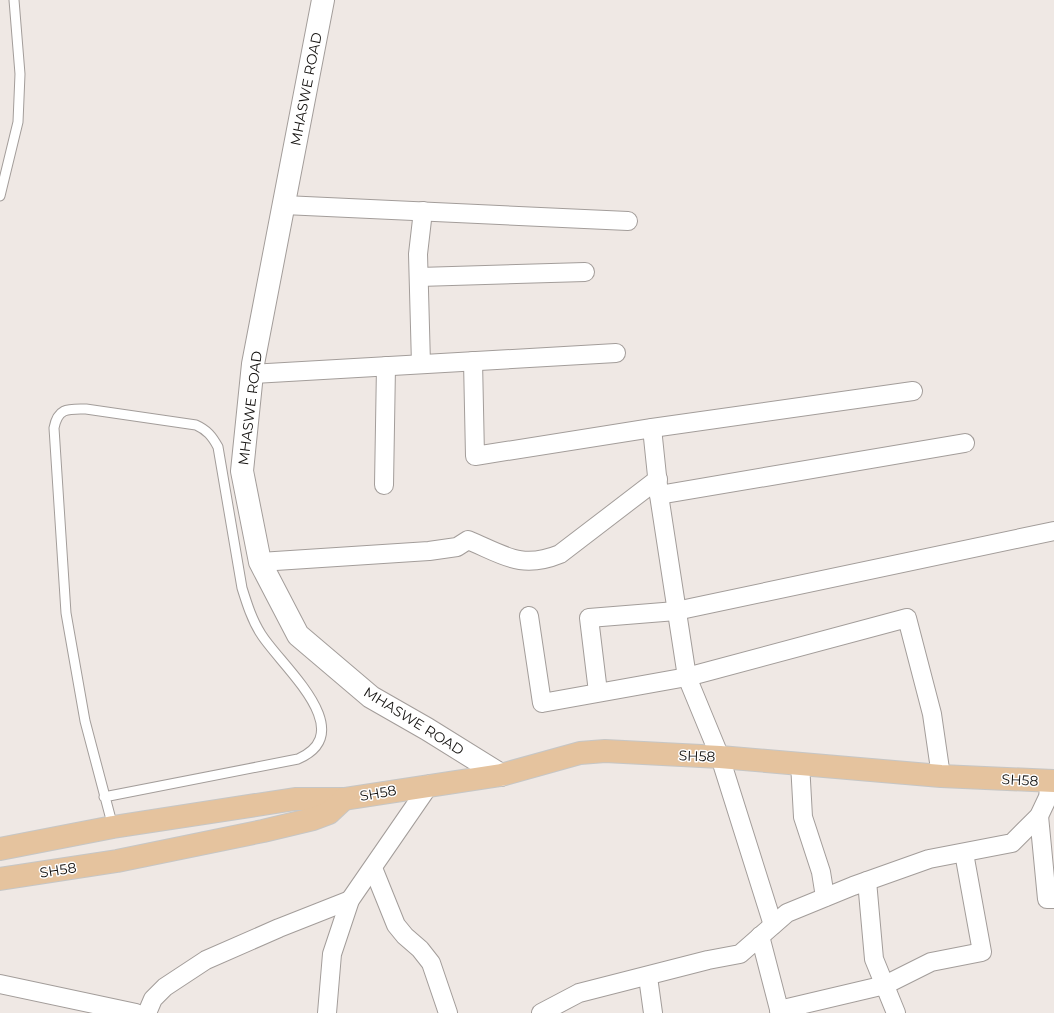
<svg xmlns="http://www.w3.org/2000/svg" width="1054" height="1013" font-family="Montserrat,sans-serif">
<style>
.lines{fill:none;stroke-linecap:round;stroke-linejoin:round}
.service-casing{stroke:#a39d9a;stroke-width:11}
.minor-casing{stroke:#a39d9a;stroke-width:20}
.tertiary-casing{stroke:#a39d9a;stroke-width:24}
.primary-casing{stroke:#c6c6c5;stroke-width:24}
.service{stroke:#fff;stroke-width:9}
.minor{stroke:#fff;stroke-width:18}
.tertiary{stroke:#fff;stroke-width:22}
.primary{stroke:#e5c39e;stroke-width:22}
.labels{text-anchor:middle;stroke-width:3;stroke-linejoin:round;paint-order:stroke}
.street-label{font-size:14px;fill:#12100e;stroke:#fff}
</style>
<rect width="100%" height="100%" fill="#efe8e4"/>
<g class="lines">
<defs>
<g id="service">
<polyline points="0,196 18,122 20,74 14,0"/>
<path d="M104,797L298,759C361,731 280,665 261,634C252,620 247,604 242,588L218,447C212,436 207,430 196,425L86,409C69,409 58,407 54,428L66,613L85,721L113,827"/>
</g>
<g id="minor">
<polyline points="284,205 628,221"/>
<polyline points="419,277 585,272"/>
<polyline points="473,361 475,456 652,428 913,391"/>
<polyline points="421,364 418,254 423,211"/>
<polyline points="252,374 616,353"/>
<polyline points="652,428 659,495 687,677 720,757 773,925"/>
<polyline points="384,485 386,366"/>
<polyline points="659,495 965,443"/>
<path d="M260,562L429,551L457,547L468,540C504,555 521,570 560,554L658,479"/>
<polyline points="529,616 542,703 687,677 907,618 932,714 941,776"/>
<polyline points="598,692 589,618 676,611 1054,531"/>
<polyline points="800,763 803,817 821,872 825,897"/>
<polyline points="1039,816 1047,899 1054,899"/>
<polyline points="373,868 396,925 405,936 420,949 431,963 448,1013"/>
<polyline points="867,881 874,959 896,1013"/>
<polyline points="760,936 780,1013"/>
<polyline points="648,977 653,1013"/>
<polyline points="0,984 136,1013"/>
<polyline points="779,1010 885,985 931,962 982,952 964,853"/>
<polyline points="147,1013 153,999 165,987 206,960 279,928 350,900"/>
<polyline points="327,1013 332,954 350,900 430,784"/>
<polyline points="541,1013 579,993 708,960 740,954 787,913 853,886 929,859 1012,843 1039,816 1048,797 1050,781"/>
</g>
<polyline id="tertiary" points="323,0 253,364 242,471 260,562 298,635 371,697 427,729 501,775"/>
<g id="primary">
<polyline points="0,849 113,827 295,799 344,799 501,775 580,753 605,751 720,757 941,776 1054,781"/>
<polyline points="0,879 117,861 263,831 313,819 329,813 344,799"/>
</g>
</defs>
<use href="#service" class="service-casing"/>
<use href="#minor" class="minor-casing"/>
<use href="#tertiary" class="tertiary-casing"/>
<use href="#primary" class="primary-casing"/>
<use href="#service" class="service"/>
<use href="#minor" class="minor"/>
<use href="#tertiary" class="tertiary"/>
<use href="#primary" class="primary"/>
</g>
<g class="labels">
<g class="street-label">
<text transform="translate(306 89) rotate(-79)" y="5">MHASWE ROAD</text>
<text transform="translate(250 408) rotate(-83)" y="5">MHASWE ROAD</text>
<text transform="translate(414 721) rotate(32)" y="5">MHASWE ROAD</text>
<text transform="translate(697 756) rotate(2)" y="5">SH58</text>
<text transform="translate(1020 780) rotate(3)" y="5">SH58</text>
<text transform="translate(378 793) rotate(-10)" y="5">SH58</text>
<text transform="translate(58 870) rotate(-9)" y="5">SH58</text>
</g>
</g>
</svg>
